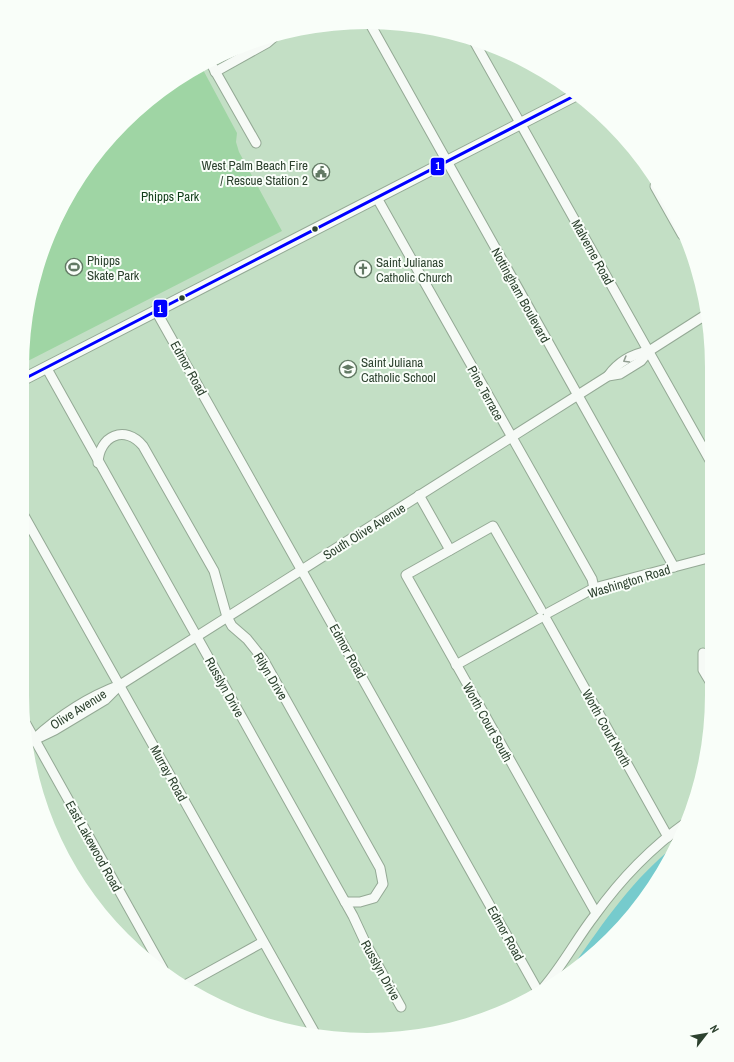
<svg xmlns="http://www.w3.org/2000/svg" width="734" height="1062" font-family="'Archivo Narrow',sans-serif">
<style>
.green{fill:#9fd5a4}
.water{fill:#76cbcd}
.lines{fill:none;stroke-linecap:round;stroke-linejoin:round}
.minor-casing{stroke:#94a995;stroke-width:11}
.major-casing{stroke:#94a995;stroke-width:13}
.minor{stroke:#f6faf6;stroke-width:9}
.major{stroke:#f6faf6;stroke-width:11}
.bus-1-casing{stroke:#f9fef9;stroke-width:6}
.bus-1{stroke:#00f;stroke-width:3}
.oneway{stroke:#929e92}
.bus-dot{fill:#2d422f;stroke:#f9fef9;stroke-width:1.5}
.labels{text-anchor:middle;stroke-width:4;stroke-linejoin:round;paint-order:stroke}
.poi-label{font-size:13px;fill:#2d422f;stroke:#f9fef9;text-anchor:start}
.park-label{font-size:13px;fill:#103d18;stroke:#f9fef9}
.street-label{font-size:13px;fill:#2d422f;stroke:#f9fef9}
.line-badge{stroke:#f9fef9;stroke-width:1.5}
.badge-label{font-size:11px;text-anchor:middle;font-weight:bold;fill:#fff}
</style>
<rect width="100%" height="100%" fill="#c3dfc5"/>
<polygon class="green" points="201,66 237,133 236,142 239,152 282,231 22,364 29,300 68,195 123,123 176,80"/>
<path class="water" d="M676,845L654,887L611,939L573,966C604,922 633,878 676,845Z"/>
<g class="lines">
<defs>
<g id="minor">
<polyline points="369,22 674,567"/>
<polyline points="474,41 712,464"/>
<polyline points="210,62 256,143"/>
<polyline points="215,72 267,43 274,37"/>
<polyline points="377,198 592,579 594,588"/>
<polyline points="156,311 538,991"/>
<polyline points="46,367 353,916 366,944 401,1007"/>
<path d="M608,376C618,362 632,354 649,351"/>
<path d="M98,463C99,436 125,424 143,446L214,571L227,617L232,626L247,639L263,659L380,868L383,884L374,898L360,902H345"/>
<polyline points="419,495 450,550"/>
<polyline points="22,512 316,1035"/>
<polyline points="541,610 493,526 406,575 596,913"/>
<polyline points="548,613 594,588 712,557"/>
<polyline points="546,619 668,837"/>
<polyline points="703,653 703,670 712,685"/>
<polyline points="456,665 540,618"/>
<polyline points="26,724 163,969"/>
<path d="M34,739C59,716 88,697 120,685L608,376L620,374L641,361L649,351L707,314"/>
<polyline points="28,743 55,730 105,700 117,688"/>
<polyline points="187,984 263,942"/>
<path d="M544,987C563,965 577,938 595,915C620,880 652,847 687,822"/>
</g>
<g id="major">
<polyline points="656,186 683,234"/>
<polyline points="22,380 576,95"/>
</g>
</defs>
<use href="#minor" class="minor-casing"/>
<use href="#major" class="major-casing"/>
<use href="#minor" class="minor"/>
<use href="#major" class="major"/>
<defs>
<polyline id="bus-1" points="22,380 576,95"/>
</defs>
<use href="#bus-1" class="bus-1-casing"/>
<use href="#bus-1" class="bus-1"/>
</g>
<defs><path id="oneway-chevron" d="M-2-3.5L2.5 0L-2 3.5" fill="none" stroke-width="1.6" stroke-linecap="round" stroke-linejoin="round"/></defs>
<use class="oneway" href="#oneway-chevron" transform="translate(626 360) rotate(149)"/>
<defs>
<symbol id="civic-ring" viewBox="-11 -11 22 22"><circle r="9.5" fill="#f9fef9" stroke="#627964" stroke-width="1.5"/><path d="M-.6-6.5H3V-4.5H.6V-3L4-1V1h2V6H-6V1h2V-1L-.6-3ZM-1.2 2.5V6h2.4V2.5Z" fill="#627964"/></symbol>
<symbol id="stadium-ring" viewBox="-11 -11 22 22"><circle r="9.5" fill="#f9fef9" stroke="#627964" stroke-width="1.5"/><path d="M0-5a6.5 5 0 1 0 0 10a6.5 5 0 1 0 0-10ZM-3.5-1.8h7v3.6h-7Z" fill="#627964"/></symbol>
<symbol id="church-ring" viewBox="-11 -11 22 22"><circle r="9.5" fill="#f9fef9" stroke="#627964" stroke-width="1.5"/><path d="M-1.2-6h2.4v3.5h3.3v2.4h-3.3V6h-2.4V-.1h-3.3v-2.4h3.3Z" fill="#627964"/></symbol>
<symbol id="school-ring" viewBox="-11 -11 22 22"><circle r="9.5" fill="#f9fef9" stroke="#627964" stroke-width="1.5"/><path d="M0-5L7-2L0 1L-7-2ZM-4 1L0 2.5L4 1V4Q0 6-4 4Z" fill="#627964"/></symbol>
</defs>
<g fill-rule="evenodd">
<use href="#civic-ring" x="311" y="162" width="20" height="20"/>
<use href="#stadium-ring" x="64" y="257" width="20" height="20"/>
<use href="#church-ring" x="353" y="259" width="20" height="20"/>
<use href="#school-ring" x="338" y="359" width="20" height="20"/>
</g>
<g class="bus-dot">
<circle cx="315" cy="229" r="3.5"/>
<circle cx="182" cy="298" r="3.5"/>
</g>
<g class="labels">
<g class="poi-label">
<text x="308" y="170" text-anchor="end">West Palm Beach Fire<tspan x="308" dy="15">/ Rescue Station 2</tspan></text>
<text x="87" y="265">Phipps<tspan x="87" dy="15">Skate Park</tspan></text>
<text x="376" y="267">Saint Julianas<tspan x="376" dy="15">Catholic Church</tspan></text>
<text x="361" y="367">Saint Juliana<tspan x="361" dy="15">Catholic School</tspan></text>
</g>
<g class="park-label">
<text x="170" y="201">Phipps Park</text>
</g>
<g class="street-label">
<text transform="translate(593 252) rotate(61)" y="5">Malverne Road</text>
<text transform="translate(521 295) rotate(61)" y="5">Nottingham Boulevard</text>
<text transform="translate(189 368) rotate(61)" y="5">Edmor Road</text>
<text transform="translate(486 393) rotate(61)" y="5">Pine Terrace</text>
<text transform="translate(364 531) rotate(-32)" y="5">South Olive Avenue</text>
<text transform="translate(629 581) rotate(-17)" y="5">Washington Road</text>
<text transform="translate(348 651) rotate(61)" y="5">Edmor Road</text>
<text transform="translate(271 676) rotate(59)" y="5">Rilyn Drive</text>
<text transform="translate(225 687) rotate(61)" y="5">Russlyn Drive</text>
<text transform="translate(78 709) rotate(-32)" y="5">Olive Avenue</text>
<text transform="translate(488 722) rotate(61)" y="5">Worth Court South</text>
<text transform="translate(607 728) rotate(61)" y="5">Worth Court North</text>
<text transform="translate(169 773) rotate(61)" y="5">Murray Road</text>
<text transform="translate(94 846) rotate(61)" y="5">East Lakewood Road</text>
<text transform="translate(506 933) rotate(61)" y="5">Edmor Road</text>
<text transform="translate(381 970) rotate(61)" y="5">Russlyn Drive</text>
</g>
</g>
<path d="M0 0H734V1062H0ZM367 29H367A338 338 0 0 1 705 367V695A338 338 0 0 1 367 1033H367A338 338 0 0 1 29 695V367A338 338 0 0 1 367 29Z" fill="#f9fef9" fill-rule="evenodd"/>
<g class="line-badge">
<rect x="430" y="157" width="15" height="19" rx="4" fill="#00f"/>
<rect x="153" y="299" width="15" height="19" rx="4" fill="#00f"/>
</g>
<g class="badge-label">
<text x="438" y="170">1</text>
<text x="160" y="313">1</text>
</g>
<g transform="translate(706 1034) rotate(59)" stroke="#f9fef9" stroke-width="3" paint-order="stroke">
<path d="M0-3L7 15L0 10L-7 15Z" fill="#2d422f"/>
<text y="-6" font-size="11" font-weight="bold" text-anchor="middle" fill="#2d422f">N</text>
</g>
</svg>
